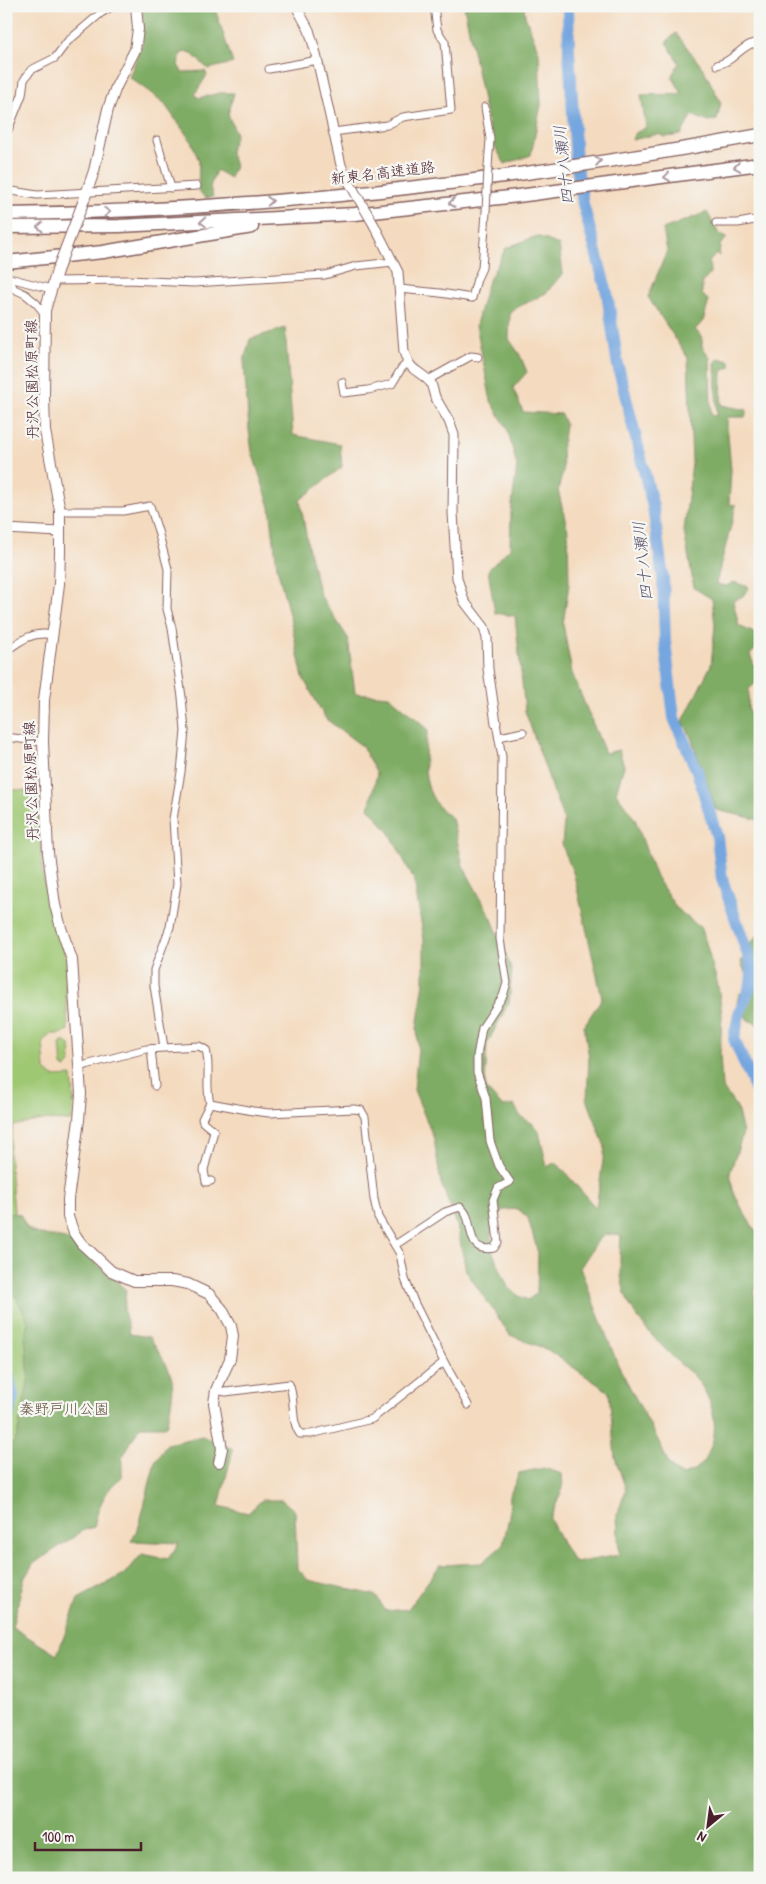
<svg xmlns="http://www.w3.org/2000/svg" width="766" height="1884" font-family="'Patrick Hand','Klee One',sans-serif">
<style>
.green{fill:#9fc873;stroke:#74744f}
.forest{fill:#7fac65;stroke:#646648;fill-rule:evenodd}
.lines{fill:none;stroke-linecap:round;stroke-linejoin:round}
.river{stroke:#74a6df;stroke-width:12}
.minor-casing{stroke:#86615f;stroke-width:9}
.tertiary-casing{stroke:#86615f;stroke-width:11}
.secondary-casing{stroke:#86615f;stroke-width:12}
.motorway-casing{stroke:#86615f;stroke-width:15}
.minor{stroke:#fff;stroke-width:7}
.tertiary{stroke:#fff;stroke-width:9}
.secondary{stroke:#fff;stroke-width:10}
.motorway{stroke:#fff;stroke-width:12}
.minor-bridge-casing{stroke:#86615f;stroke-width:9;stroke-linecap:butt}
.tertiary-bridge-casing{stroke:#86615f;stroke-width:11;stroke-linecap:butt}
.secondary-bridge-casing{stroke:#86615f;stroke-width:12;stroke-linecap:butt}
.minor-bridge{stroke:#fff;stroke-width:7}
.tertiary-bridge{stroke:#fff;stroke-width:9}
.secondary-bridge{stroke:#fff;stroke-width:10}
.oneway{stroke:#ae9aa0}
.labels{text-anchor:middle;stroke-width:4.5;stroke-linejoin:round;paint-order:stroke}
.street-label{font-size:15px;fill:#4a1f2b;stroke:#f6f6f2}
.park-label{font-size:15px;fill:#645241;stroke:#f6f6f2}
.water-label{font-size:16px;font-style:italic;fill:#594e6a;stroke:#f6f6f2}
</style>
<rect width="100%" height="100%" fill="#f6f6f2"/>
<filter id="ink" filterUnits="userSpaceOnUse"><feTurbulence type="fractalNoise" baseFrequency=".02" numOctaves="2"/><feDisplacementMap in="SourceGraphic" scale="10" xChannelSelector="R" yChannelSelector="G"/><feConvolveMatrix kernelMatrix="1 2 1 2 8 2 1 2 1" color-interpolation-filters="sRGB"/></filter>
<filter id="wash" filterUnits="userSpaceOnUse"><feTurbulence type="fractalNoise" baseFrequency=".0096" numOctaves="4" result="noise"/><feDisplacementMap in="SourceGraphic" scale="20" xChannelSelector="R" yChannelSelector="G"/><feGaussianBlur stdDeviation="1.12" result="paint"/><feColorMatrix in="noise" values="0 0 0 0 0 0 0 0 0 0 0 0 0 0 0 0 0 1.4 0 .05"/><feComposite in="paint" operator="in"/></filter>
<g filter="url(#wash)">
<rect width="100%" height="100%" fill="#f4dbc0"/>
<g class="green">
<path d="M6,789L38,792L42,868L47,900L54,930L58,929L70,972L65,973L68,1030L61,1034H51L43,1041L45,1070L53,1077L72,1076C73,1090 76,1108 71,1121L42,1120L13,1126L9,1154L14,1211C21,1234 62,1243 84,1251L75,1508L6,1598Z"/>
<polygon points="62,1042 66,1042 70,1045 71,1062 66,1068 62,1066 60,1045"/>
</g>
<g class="forest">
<polygon points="142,6 214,6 233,63 208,69 190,52 181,53 178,65 182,72 205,71 207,75 195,94 198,98 220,93 234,93 228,114 236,134 230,151 235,166 230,178 216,170 210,187 213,197 206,198 198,191 199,161 191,141 163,102 129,77 142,45 143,23"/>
<polygon points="464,6 524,6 525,16 539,52 541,105 531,155 505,164 491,140"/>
<polygon points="676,33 704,70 721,103 717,120 706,121 692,115 681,135 665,137 658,134 632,140 634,134 646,127 641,95 682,94 672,76 679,63 666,42"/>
<path d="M707,212L719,234L727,238L720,245L719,256L716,254L709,262C712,272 710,276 702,282V294L709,301L703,321L695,330L702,336V346L710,358L711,415L717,416L715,361L718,358L730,361V367L722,371L721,405L747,410L745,417H728L727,423L731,470L729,504L736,505C730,532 722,557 716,584L727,586L733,582L749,587L743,596L733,601L739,626L760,636V645L750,655L760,679L749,689L748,708L754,720L760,721V822L756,819L716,810L691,737L683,721L711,665L715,625L712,599L694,588L684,531L692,463L688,358L648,297L667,251L663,229Z"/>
<path d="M537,236L559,245L563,273L546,293L510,311L509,339L520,355L527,372L513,388L523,412L561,414L565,424L562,449L563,471L558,490L568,531L569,584L563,624L572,673L605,753L619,750L624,766L616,793L635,819L655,875L677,909L702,929L718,986L722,1015L720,1053L722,1087L737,1108L743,1133L730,1173L733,1190L744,1213L760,1238V1271L754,1295L760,1310V1878H6V1453L17,1437L29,1377L25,1337L28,1321L15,1295L6,1289V1212L20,1214L29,1232L70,1240L126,1290L124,1311L130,1334L149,1337C175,1377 178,1379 166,1426H140L122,1458V1477C105,1489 98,1507 94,1527L84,1530L33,1564L24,1579L12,1627L57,1655L78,1599L126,1573L142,1554L168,1559L179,1543L131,1541L139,1526L155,1462L167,1444L202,1436L233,1449L219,1506L248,1513L262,1500H282L295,1511L297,1568L308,1580L375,1595L386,1611L408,1609L440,1565L482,1563L503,1545L509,1517L510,1495L519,1473L544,1468L562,1474L563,1488L550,1519L562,1543L575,1563L619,1555L617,1515L626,1490L615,1457L609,1392L548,1350L510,1335L466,1271L457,1225L441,1183L434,1139L414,1090L418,1047L417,1028L424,982V940L414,880L390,833L369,808L377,774L362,746L326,719L303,678L292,626L277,567L270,507L252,452L249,430L244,361L250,339L285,328L293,435L340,444L342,467L300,500L309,551L320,595L348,638L355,693L389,696L428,729C423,761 420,798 452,818L463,866L492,919L512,971L509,1002L487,1044L485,1088L503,1107L514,1105L521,1117L532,1123L539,1132L547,1167L556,1162L596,1208L605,1147L587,1099L589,1058L584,1026L602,998L574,875L562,845L564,821L525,711L515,616L495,613L488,570L510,548L511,512L517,466L507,428L491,401L476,325L487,284L506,248ZM518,1209L528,1218L538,1253L537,1293L528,1300L519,1296L508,1287L491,1248L492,1226L503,1210ZM605,1234L621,1236C619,1260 619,1285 631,1307C643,1328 661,1345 678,1362C683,1367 690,1371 695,1377C712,1397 721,1428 709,1451C703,1464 696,1472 682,1475L675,1471L668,1463L659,1442L618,1365L580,1268L597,1242Z"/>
<polygon points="760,933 760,1025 748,1020 737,1003 739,994 753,988 756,981 745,972 741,962 749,945"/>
</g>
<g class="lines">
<g class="river">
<polyline points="568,6 569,51 576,161 583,204 607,293 618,366 653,507 663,578 665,641 674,718 697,771 717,837 722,879 749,958 752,974 751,984 739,1014 734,1039 760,1100"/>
<polyline points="6,1365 13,1396 6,1426"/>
</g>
</g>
</g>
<g filter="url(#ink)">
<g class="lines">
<defs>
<g id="minor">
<path d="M717,65C733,62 741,46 754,43L760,49"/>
<polyline points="269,69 318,60"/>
<polyline points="485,107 490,139 488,167"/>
<polyline points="333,132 387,125 403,117 451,110 445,42 437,30 434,6"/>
<polyline points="6,135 22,95 24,80 31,70 55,58 67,42 101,13 113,6"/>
<polyline points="157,140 171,188"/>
<polyline points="6,190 37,195 197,186"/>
<polyline points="716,223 738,223 760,219"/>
<polyline points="6,277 51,289"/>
<polyline points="8,277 14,289 25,294 36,303 45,314"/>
<polyline points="54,281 128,280 194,283 325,275 356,266 393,262"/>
<polyline points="400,289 440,293 472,298 477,279 482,268 486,212"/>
<polyline points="428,380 471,356 478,357"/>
<polyline points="342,382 344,393 368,390 392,384 401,369 408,362"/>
<polyline points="60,511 123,511 150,506 158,531 168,569 167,609 172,628 182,697 185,731 181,772 173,819 177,884 170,927 154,970 154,986 164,1047"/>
<path d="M6,651C21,640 33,631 52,635"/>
<polyline points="6,671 6,675"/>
<polyline points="6,737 43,742"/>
<polyline points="499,737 523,732"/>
<polyline points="151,1049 155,1086"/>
<path d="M79,1069L86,1065L146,1049L199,1046L206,1050C211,1068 205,1085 210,1103L202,1119L203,1122L214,1131L204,1170L206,1182L211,1181"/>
<path d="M210,1103L253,1111L269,1113L354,1109L361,1110L365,1117L374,1199L378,1217L400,1254L405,1279L414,1302L444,1362L372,1419L311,1434H300C290,1421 296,1399 289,1384L226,1392L216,1390"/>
<path d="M395,1245L445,1212L460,1207C477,1219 462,1254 494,1248L498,1242L493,1200L498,1188L510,1182L499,1166L490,1141L486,1098L477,1072V1056L482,1028L503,996L507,983L500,939L502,757L496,723"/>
<polyline points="444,1362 468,1405"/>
</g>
<g id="tertiary">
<polyline points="296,6 309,30 315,50 341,165 346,177"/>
<path d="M374,225L398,272L404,352C412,375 418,368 431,383L435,397L449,421L454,435L453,513L457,578L464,601L484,627L487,638L488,669L496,723"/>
<polyline points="6,529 59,532"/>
</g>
<g id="secondary">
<polyline points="84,200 94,171 108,109 116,87 135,50 138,29 136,6"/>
<polyline points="57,271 45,310 44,397 45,431 60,511 60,553 59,584 44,700 43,742 48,853 55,905 61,928 72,960 81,1094 79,1120 68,1199 68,1217 74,1233 81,1243 111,1271 134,1281 172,1281 188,1284 209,1294 222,1309 231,1326 233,1336 230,1359 216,1390 214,1403 222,1449 219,1462"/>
</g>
<g id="motorway">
<path d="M6,214C259,211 512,181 760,135"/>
<polyline points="6,227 119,226 355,214 518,196 760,164"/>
<polyline points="6,262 103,252 252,227"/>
</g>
</defs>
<use href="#minor" class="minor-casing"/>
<use href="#tertiary" class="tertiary-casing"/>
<use href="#secondary" class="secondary-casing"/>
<use href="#motorway" class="motorway-casing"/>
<use href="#minor" class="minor"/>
<use href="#tertiary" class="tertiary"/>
<use href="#secondary" class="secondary"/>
<use href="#motorway" class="motorway"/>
<defs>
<polyline id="minor-bridge" points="486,212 488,167"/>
<polyline id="tertiary-bridge" points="346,177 374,225"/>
<polyline id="secondary-bridge" points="57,271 84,200"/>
</defs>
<use href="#minor-bridge" class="minor-bridge-casing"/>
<use href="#tertiary-bridge" class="tertiary-bridge-casing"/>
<use href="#secondary-bridge" class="secondary-bridge-casing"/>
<use href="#minor-bridge" class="minor-bridge"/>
<use href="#tertiary-bridge" class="tertiary-bridge"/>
<use href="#secondary-bridge" class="secondary-bridge"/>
</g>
<defs><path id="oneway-chevron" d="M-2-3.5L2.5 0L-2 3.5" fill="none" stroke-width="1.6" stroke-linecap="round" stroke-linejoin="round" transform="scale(1.25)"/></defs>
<g class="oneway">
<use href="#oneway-chevron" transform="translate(598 161) rotate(-9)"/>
<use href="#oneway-chevron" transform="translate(737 167) rotate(171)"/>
<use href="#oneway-chevron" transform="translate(667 177) rotate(173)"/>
<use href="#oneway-chevron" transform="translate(270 201) rotate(-4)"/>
<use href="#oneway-chevron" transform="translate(452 203) rotate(174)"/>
<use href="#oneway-chevron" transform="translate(107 212) rotate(-2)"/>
<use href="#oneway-chevron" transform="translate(203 222) rotate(177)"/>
<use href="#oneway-chevron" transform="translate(40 227) rotate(179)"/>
</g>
</g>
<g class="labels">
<g class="street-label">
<text transform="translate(383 173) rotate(-7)" y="5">新東名高速道路</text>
<text transform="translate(32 379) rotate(-91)" y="5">丹沢公園松原町線</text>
<text transform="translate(31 781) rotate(-92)" y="5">丹沢公園松原町線</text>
</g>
<g class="park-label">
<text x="64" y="1414">秦野戸川公園</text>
</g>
<g class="water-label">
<text transform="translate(563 165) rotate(-96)" y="6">四十八瀬川</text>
<text transform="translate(642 561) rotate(-96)" y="6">四十八瀬川</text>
</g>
</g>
<rect width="766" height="1884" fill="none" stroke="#f6f6f2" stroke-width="25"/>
<g transform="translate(708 1826) rotate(209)" stroke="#f6f6f2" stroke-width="4" paint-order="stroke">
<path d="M0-4L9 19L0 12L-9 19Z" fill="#4a1f2b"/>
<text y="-8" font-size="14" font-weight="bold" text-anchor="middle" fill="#4a1f2b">N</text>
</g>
<path d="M35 1842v8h106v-8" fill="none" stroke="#4a1f2b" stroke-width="2.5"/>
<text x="42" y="1842" font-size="15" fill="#4a1f2b" stroke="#f6f6f2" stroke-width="4" paint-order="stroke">100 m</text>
</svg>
